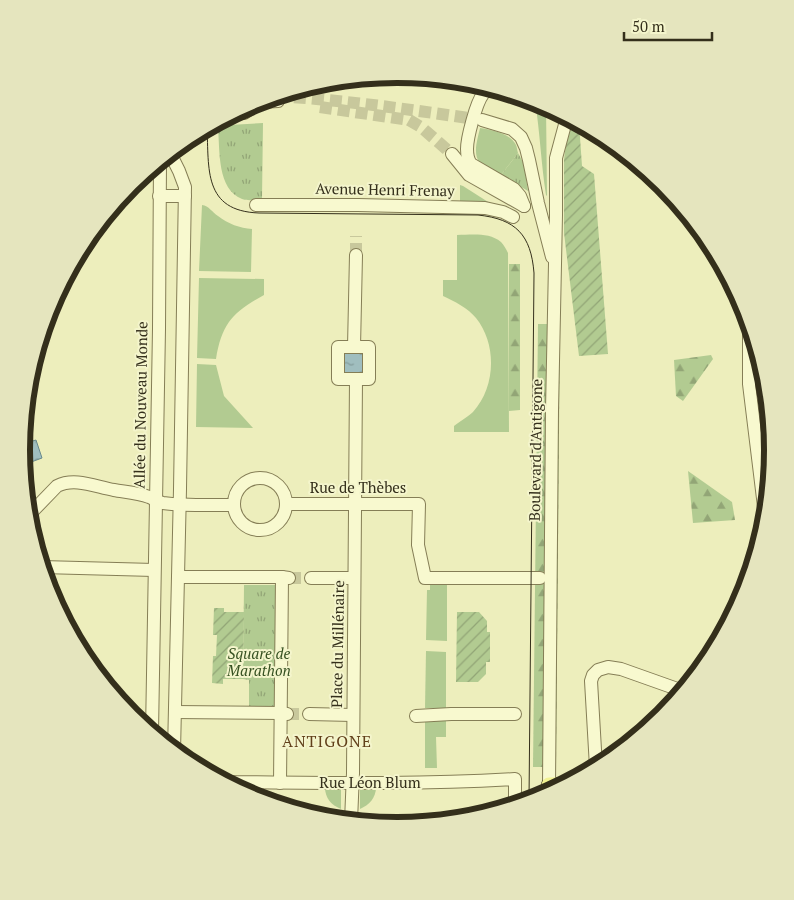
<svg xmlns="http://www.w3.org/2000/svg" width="794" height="900" font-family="'PT Serif',serif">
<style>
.grass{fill:#b2cb91}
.forest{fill:url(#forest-firs)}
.park{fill:url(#park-tufts)}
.garden{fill:url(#garden-furrows)}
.water{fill:url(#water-ripples);stroke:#68898c}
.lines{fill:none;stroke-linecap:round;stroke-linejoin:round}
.minor-tunnel{stroke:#c8c89c;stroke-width:12;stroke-dasharray:12 6;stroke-linecap:butt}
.minor-casing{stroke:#857e56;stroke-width:14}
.major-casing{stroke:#524a2b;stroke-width:16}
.minor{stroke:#f8f9cf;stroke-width:12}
.major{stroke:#f2f392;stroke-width:15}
.tram{stroke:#342f1b;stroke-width:1}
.labels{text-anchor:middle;stroke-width:4;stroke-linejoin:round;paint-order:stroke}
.street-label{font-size:15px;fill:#342f1b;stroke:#f4f5cc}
.park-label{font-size:15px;font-style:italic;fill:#365121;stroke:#f4f5cc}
.neighbourhood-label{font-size:16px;letter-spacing:1px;fill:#61401a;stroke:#f4f5cc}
.rim{fill:none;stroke:#342f1b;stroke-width:6}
</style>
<defs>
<pattern id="forest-firs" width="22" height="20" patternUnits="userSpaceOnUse" patternTransform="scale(1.25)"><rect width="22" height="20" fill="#b2cb91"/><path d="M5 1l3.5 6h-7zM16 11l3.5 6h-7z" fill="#92a576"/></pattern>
<pattern id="park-tufts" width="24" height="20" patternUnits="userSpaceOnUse" patternTransform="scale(1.25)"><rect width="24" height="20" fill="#b2cb91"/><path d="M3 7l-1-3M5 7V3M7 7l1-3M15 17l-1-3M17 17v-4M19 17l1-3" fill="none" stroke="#92a576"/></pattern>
<pattern id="garden-furrows" width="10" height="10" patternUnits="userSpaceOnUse" patternTransform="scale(1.25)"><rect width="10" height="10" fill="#b2cb91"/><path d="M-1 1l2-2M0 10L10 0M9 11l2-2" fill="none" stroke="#92a576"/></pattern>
<pattern id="water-ripples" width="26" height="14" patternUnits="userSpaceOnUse" patternTransform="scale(1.25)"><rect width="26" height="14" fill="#a0bebf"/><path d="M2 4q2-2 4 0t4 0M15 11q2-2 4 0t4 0" fill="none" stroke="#839b9a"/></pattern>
</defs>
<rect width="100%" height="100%" fill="#edeebc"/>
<g class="grass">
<path d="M535,101L546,105L547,196L546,195C541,164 540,132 535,101Z"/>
<path d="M480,128C492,130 510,133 516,145C517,147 517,150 518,153L501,175C495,172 484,167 480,163C472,154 478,138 480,128Z"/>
<polygon points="460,185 463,186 496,207 460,204"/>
<path d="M202,205C209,206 212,212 218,216C228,224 240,228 252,229L251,272L199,271Z"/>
<path d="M457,235C471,235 489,232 501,242C504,245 506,249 508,253L509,432H454V426C460,421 468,417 473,412C496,387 497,344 476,318C468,308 454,301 443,296V280H457Z"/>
<path d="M199,278L264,279V295C233,312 222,323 216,359L197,358Z"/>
<polygon points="197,364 216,365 224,396 253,428 196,427"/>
<polygon points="430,583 447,583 447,641 426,640 427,590 430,590"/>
<polygon points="426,651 446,652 446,708 425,708"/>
<polygon points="425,719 446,720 446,737 436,737 437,768 425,768"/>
<path d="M325,787H341V809C331,805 325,798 325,787Z"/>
<path d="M360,787H376C376,798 369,805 360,809Z"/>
</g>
<g class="forest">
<polygon points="509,264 520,264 520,410 509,411"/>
<polygon points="538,324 560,324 556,767 533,767"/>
<polygon points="711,355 713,359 683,401 676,396 674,360"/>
<polygon points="688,471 732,502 735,520 693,523"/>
</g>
<g class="park">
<path d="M263,123L262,199C256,200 247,201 242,199C217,189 220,151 218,128L229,125Z"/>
<polygon points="518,153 524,164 528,191 501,175"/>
<polygon points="244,585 276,585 275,708 249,708 249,680 243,679"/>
</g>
<g class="garden">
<polygon points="573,120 579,123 582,166 594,174 608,354 579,356 564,233 564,160 567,134"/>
<polygon points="214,608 224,608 224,612 244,612 243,679 223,679 223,684 212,683 213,656 216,656 217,635 213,635"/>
<polygon points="457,612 479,612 487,621 487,632 490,632 490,662 486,662 486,674 478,682 456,682"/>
</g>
<g class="water">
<rect x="344" y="353" width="21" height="20"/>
<polygon points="36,440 42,458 23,465 22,444"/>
</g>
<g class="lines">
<g class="minor-tunnel">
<path d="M276,96C345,100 413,110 482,120"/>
<polyline points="320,107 409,120 421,127 452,154"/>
<polyline points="356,255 356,236"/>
<polyline points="289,578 311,578"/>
<polyline points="287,714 309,714"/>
</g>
<defs>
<g id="minor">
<path d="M493,88C489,89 485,91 483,94C476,103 467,138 467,149C467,154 468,160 471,164L514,189L520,196L524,206"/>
<polyline points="235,113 244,113 261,102 278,101"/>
<polyline points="482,120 512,129 521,137 526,148 529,160 538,203 552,257"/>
<polyline points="170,153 179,171 185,187 180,489 174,751"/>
<polyline points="452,154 469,175 524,206"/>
<polyline points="159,196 185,196"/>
<polyline points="256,205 358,205 485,208 503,212 513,217"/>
<polyline points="749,323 749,384 766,523"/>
<rect x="338" y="347" width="31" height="32"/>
<polyline points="354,347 356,255"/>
<polyline points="762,365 762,381 770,421"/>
<polyline points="771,434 773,452"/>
<circle cx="260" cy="504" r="26"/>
<polyline points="286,504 419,504 418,545 425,578 540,578"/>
<path d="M28,516L57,486C75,477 96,487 114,490C125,492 138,493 149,497C154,499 157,502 163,503C186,506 210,505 233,505"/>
<polyline points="42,567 154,570"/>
<polyline points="178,577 282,577 289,578"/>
<polyline points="311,578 354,578"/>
<polyline points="175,712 281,713 287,714"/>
<polyline points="309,714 353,715"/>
<polyline points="416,716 451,714 515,714"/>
<polyline points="152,732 159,329 160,161"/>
<polyline points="596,767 591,681 593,675 598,670 608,667 621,669 683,691"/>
<path d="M225,782C321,783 418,785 515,779V805"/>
<polyline points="280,783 282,577"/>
<polyline points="549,785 552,410 556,215 556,158 567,117"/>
<polyline points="351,821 353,773 356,379"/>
</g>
<polyline id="major" points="549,793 549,785 564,785"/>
</defs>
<use href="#minor" class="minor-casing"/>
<use href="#major" class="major-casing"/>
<use href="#minor" class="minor"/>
<use href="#major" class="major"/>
<path class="tram" d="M207,127C209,169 203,211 259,213L478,215C516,219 531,235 534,273L529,801"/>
</g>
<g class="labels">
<g class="street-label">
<text transform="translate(385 190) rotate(1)" y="5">Avenue Henri Frenay</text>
<text transform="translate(141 405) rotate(-89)" y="5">Allée du Nouveau Monde</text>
<text transform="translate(536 450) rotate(-89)" y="5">Boulevard d'Antigone</text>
<text x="358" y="493">Rue de Thèbes</text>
<text transform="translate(338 644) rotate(-89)" y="5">Place du Millénaire</text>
<text x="370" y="788">Rue Léon Blum</text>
</g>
<g class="park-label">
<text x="259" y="659">Square de<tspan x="259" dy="17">Marathon</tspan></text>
</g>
<g class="neighbourhood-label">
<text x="327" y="747">ANTIGONE</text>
</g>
</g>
<path d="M0 0H794V900H0ZM30 450a367 367 0 1 1 734 0a367 367 0 1 1-734 0Z" fill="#e5e5be" fill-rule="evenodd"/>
<path class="rim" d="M30 450a367 367 0 1 1 734 0a367 367 0 1 1-734 0Z"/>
<path d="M624 32v8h88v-8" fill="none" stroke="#342f1b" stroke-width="2.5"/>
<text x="632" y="32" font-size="15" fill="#342f1b" stroke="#f4f5cc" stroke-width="4" paint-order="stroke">50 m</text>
</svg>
